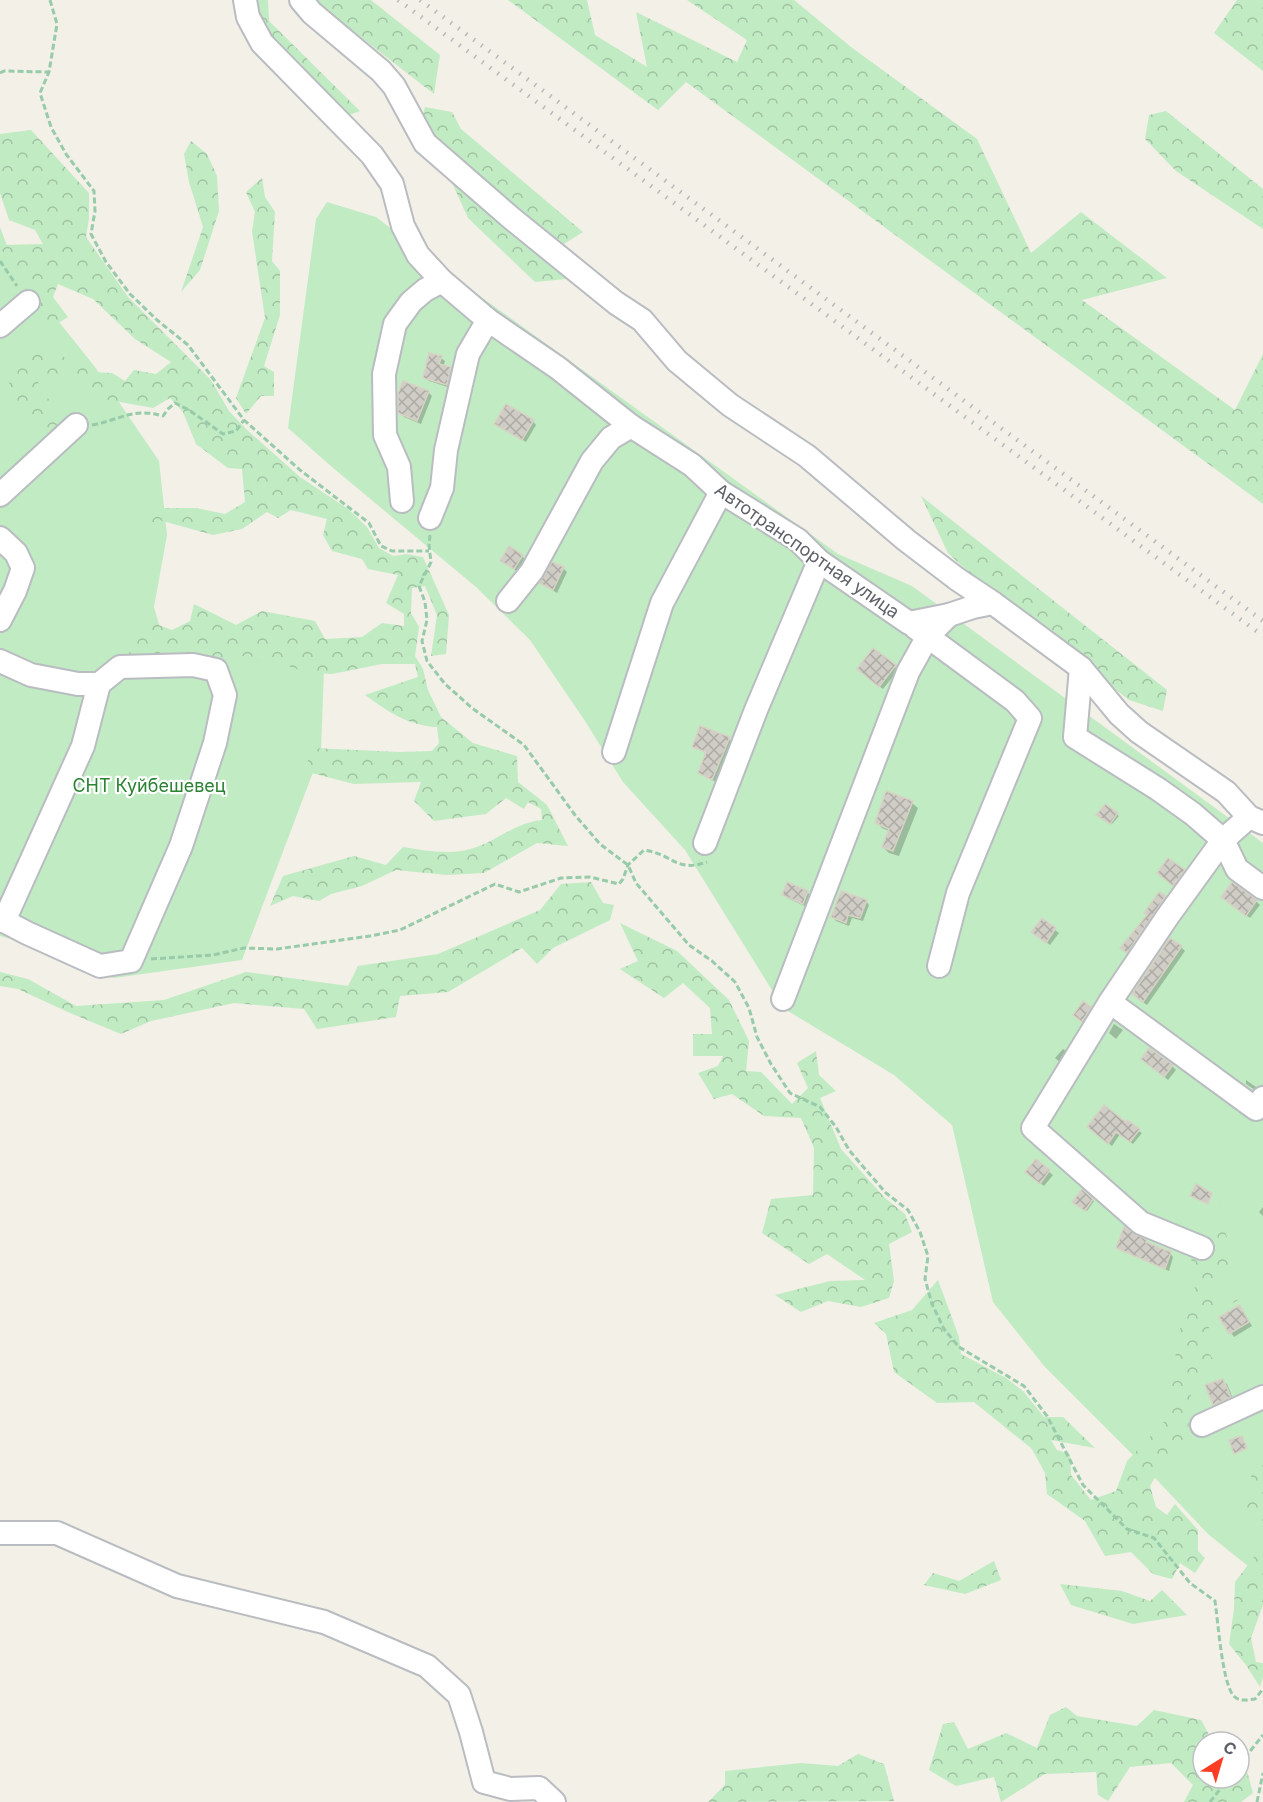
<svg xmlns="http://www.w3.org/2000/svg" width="1263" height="1802" font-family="Inter,sans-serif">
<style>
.green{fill:#c1ebc3}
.forest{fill:url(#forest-crowns)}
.shadow{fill:#0003}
.building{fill:url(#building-cross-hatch);stroke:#d7d2c4;stroke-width:1.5}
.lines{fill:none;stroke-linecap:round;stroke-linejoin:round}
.minor-casing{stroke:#b9bcc1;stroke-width:26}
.path{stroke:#97cba9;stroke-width:3;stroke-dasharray:6 3;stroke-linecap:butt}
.minor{stroke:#fff;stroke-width:22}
.rail{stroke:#b8b9b9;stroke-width:4.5;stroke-dasharray:1.5 8;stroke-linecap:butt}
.labels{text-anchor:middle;stroke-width:4.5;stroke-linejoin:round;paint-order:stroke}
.street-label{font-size:18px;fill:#5e6268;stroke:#fff}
.park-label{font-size:18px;fill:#2a8232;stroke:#fff}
</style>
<defs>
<pattern id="forest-crowns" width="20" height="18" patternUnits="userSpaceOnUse" patternTransform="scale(1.5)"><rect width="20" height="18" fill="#c1ebc3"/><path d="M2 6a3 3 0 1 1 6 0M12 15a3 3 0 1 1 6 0" fill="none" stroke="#a0c2a2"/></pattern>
<pattern id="building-cross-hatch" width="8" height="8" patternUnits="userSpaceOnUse" patternTransform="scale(1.5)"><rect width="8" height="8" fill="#cfcdc5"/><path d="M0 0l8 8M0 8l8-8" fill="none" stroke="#abaaa4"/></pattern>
</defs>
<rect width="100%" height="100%" fill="#f2f0e7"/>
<g class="green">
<polygon points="327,202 376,217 470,289 838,554 912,586 1263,843 1263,1578 1208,1534 1140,1462 1045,1367 993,1302 952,1125 894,1075 783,1008 685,850 623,782 585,721 530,640 476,587 332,467 288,428 316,219"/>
<polygon points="0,227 15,267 95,367 159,461 167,535 154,607 163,638 324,669 321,751 242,960 114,978 30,944 0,936"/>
</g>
<g class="forest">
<polygon points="252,0 268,0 269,21 360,111 349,115 255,20"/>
<polygon points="313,0 371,0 440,55 434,94"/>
<polygon points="508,0 587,0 595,35 647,67 636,12 737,62 747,40 687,0 794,0 851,47 977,139 1031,253 1081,212 1167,278 1082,300 1235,410 1263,354 1263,504 686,82 658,110"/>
<polygon points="1237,0 1263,0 1263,71 1214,33"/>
<polygon points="425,107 452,112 461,129 583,232 559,247 566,279 535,282 468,218 448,174 421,123"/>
<polygon points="1166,111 1263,189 1263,229 1176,171 1145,139 1149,115"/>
<path d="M31,130L89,193V218L86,237L128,297L211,380L229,411L246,429L300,477L348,509L367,527L379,548L393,556L407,554L423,557L449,615L446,654L431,656L437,615L425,586L412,588L411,613L419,627L415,656L423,669L428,690L441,717L473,743L517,756L518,782L547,805L568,846L537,843L484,873L447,875L396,870L362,886L331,894L319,901L293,896L270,906L283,876L354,856L386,865L403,847C428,851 453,856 477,847C499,839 518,822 542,820L541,809L528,802L524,809L506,798L486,814L434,821L414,801L421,782L354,784L304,771L313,748L399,752L432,751L439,743L437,727C409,726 387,711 365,695L418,677L415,664H382L332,674L305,672L263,657L241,656L215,667L128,655L144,619L172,630L190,621L194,604L236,625L262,611L315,621L325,639L362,637L382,623L404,626V614L386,603L398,575L368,569L362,559L332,551L323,535L327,519L291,510L278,518L267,512L242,529L213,535L159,520L141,529L148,508H196L225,514L245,502L242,469L228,468L196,444L183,412L170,398L153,408L104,399L58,376H34L67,428L42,427L7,405L10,375L30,354L62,356L92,372L112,373L125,381L134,370L156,374L171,362L135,339L93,299L58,284L53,297L68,317L50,328L0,247V245L43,244L35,230L9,220L0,193V134Z"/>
<polygon points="191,141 207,154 217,176 219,211 200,270 181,292 203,227 189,182 184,154"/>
<polygon points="262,178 265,197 275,212 272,261 280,271 280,315 264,366 274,372 274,396 261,396 246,414 236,398 265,318 252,231 255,212 246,192"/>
<polygon points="921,496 1167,690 1163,711 1129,700 983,586 948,553"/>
<polygon points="591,882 603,903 614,905 610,920 553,948 537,964 522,948 448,992 400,996 396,1017 317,1029 304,1009 234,1003 151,1021 121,1034 70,1013 18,989 0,986 0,972 28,979 76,1006 164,1000 246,972 348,986 358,966 438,954 540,910 561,884"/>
<polygon points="620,923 677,951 729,1000 749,1041 746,1071 761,1072 792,1104 808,1088 797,1063 816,1051 819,1075 836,1091 820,1098 841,1149 884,1197 905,1214 912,1232 889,1244 894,1281 889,1298 861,1307 828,1301 801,1312 775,1295 830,1281 865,1280 827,1254 809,1264 762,1233 771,1199 813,1195 814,1148 801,1118 764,1116 732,1094 714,1099 698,1073 718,1066 723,1056 693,1056 693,1034 712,1034 710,1008 683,983 664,998 620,969 638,961"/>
<polygon points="1220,1207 1232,1261 1208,1283 1213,1298 1248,1294 1216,1313 1201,1344 1218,1365 1191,1392 1186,1459 1163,1464 1150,1486 1156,1507 1167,1515 1175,1504 1198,1530 1198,1551 1205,1558 1195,1573 1180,1563 1172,1579 1153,1574 1131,1552 1105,1556 1085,1521 1047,1494 1045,1473 1032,1449 974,1402 937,1403 894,1372 886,1334 874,1323 912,1310 938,1280 959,1337 961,1354 1006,1378 1023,1391 1044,1417 1063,1417 1095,1448 1051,1440 1057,1450 1070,1454 1071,1475 1091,1500 1116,1491 1127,1461 1164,1422 1181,1324 1195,1289 1191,1257 1205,1251"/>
<polygon points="1253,1461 1263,1463 1263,1521 1239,1515 1249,1495"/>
<polygon points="1263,1552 1263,1605 1251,1638 1256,1662 1263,1663 1263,1677 1260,1687 1246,1665 1229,1644 1234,1609 1235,1582 1254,1557"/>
<polygon points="994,1561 1001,1580 965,1594 924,1585 933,1573 959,1581"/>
<polygon points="1060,1584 1122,1591 1150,1601 1162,1590 1187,1615 1133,1624 1071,1605"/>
<polygon points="1066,1707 1077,1716 1137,1726 1154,1710 1201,1720 1213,1742 1203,1742 1203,1778 1239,1778 1239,1749 1241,1749 1253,1793 1241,1802 1184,1802 1193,1785 1171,1763 1130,1767 1108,1801 1098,1795 1096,1772 1045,1774 1001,1802 994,1777 956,1786 929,1770 943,1724 954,1722 968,1749 1006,1733 1037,1748 1050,1715"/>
<polygon points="858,1754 884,1764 894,1801 708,1802 725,1785 725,1771 801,1763 838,1766"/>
</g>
<g class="shadow">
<polygon points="441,358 445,361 443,367 450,368 454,372 451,388 429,381 425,378"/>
<polygon points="428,392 432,396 421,424 404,417 400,413"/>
<polygon points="533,421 536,425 526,442 500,427"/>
<polygon points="522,556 526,560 518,572 502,561"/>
<polygon points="563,568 567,572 557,593 541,583"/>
<polygon points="895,667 898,670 883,689 862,673"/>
<polygon points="729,739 732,742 716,782 700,773 707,754 694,746"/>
<polygon points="912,803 918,808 899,856 889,853 883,847 889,831 882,828 876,822"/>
<polygon points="1105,806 1119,816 1112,824 1100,816"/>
<polygon points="1184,871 1187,875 1177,888 1162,877"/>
<polygon points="807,892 811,896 807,907 787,898 783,895"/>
<polygon points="1165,897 1168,901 1131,956 1126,951"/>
<polygon points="1227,900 1256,901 1260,905 1250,918"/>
<polygon points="866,901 869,905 863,921 852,918 849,926 836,921 833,917"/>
<polygon points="1042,920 1059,933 1050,945 1037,935"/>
<polygon points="1181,947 1185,951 1147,1005 1137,998"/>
<polygon points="1090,1008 1094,1012 1086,1024 1078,1018"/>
<polygon points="1114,1024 1123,1030 1116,1039 1109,1033"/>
<polygon points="1063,1049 1066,1051 1060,1062 1055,1058"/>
<polygon points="1147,1062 1172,1066 1176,1070 1168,1080"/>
<polygon points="1246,1080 1256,1087 1257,1088 1255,1090 1246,1084"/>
<polygon points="1126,1124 1142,1133 1133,1144 1120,1134 1112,1146 1092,1130"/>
<polygon points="1036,1161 1053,1175 1044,1186 1031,1175"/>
<polygon points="1082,1191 1094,1201 1087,1211 1074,1202"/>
<polygon points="1263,1207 1263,1216 1259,1212"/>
<polygon points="1146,1241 1150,1245 1170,1253 1173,1257 1169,1271 1122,1251 1118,1247"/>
<polygon points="1243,1311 1252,1326 1234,1337 1221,1317"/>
<polygon points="1223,1381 1227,1384 1234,1401 1218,1408 1214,1404"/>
</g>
<g class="building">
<polygon points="429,353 442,356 439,364 451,367 447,385 423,378"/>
<polygon points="403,381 429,391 417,421 398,413 398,393"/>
<polygon points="506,404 534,420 522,440 494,424"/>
<polygon points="509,546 523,555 514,569 500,561"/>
<polygon points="552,562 564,567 553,590 539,583"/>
<polygon points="873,648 896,665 879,687 857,669"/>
<polygon points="700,726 730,737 712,780 698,773 706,752 692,747"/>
<polygon points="886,791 913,801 893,851 882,847 889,829 875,823"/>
<polygon points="1105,804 1118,813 1110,824 1096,815"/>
<polygon points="1168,858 1185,870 1173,886 1157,873"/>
<polygon points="787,882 808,891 803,904 782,895"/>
<polygon points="1232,882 1257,900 1246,916 1221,897"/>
<polygon points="841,891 867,900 860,918 848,915 846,923 831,917"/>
<polygon points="1159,892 1166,896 1127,953 1120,948 1147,915 1144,913"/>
<polygon points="1042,918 1056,928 1046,943 1031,932"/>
<polygon points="1170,938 1182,946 1143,1002 1132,994"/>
<polygon points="1083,1001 1091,1007 1082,1022 1073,1015"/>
<polygon points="1149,1048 1173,1065 1164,1077 1141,1059"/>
<polygon points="1104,1105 1126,1122 1127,1120 1140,1129 1130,1142 1116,1132 1108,1144 1087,1127"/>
<polygon points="1036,1159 1050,1170 1040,1184 1025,1172"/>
<polygon points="1196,1184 1212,1193 1208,1204 1190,1196"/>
<polygon points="1082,1189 1093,1199 1085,1211 1072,1202"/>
<polygon points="1124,1227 1147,1240 1146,1242 1171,1252 1165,1269 1116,1248"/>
<polygon points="1240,1305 1249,1322 1229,1334 1219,1317"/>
<polygon points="1223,1379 1231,1397 1213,1405 1205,1385"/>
<polygon points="1242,1436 1247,1448 1234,1454 1229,1440"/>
</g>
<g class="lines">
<defs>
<g id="minor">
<polyline points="245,0 248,17 262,43 372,155 392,184 403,226 418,255 442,281 488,320 558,368 631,426 692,465 721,492 798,540 819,561 909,623 949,615 973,607 993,603 1081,668 1119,714 1139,732 1226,792 1249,817 1263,823"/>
<polyline points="301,0 312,13 381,71 394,86 425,143 510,217 616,303 642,320 677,361 730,405 807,456 906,540 957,579 993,603"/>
<polyline points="0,326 28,302"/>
<polyline points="0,495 76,425"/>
<polyline points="402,501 399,467 385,435 384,374 395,324 411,302 425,290 442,281"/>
<polyline points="430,518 442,488 446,450 468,354 488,320"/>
<polyline points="0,538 16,553 23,568 15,591 0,620"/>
<polyline points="508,601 532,571 592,461 611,438 631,426"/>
<polyline points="916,628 1015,701 1030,718 958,893 939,966"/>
<polyline points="0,661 31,675 78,684 99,684 120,667 193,665 216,670 225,695 215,743 181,846 131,961 100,966 27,933 4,921 0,921"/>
<polyline points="1081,668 1075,737 1158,789 1193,814 1223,840 1237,869 1263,888"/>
<polyline points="614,752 662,603 721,492"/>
<polyline points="705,843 756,710 819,561"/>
<polyline points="4,921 83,746 99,684"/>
<polyline points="783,999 908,672 928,636 949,615"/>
<polyline points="1110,1002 1256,1109 1263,1098"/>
<polyline points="1202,1248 1141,1223 1033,1128 1110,1002 1168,916 1223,840 1249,817"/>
<polyline points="1202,1425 1263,1397"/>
<polyline points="0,1533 57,1533 177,1586 324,1622 427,1666 459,1695 471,1732 484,1782 510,1789 539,1788 554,1802"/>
</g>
</defs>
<use href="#minor" class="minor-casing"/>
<g class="path">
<polyline points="50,0 57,24 49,72 40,93 51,127 66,154 94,191 95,211 91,234 106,262 130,294 157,320 188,345 244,420 300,470 369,523 381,546 392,551 429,551"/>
<polyline points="0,73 4,71 49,72"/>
<polyline points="0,261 17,286"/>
<path d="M92,425C121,420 132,407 163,416L168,409L175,403L189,410L223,434L236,431L244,420"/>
<path d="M430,535L429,546L431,562L419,586L425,602L427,620L422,641L427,661L445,684L472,708L524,745L575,815L600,844L628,865L636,883L689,945L712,961L735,982L749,1008L757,1037L771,1064L790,1093L820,1107L836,1127L849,1150L866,1170L886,1193L908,1210L920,1232L928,1256L925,1279L932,1304L944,1329L959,1347L1024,1386L1047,1416L1083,1485L1127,1529L1154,1538L1190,1583L1215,1601C1218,1621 1222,1681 1233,1695C1238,1702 1247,1700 1255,1699L1263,1689"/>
<path d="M151,959L213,955L244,948L277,949L370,936L400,930L495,884L519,892L561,878L590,877L619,884L623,879L628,865L644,850C673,854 676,873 707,862"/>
<polyline points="1239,1765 1263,1735"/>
<polyline points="1210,1802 1229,1778"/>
<polyline points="1257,1802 1263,1773"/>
</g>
<use href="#minor" class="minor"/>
<g class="rail">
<polyline points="398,0 1263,636"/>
<polyline points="420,0 1263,621"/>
</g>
</g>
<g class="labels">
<g class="street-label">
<text transform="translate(807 551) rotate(35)" y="6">Автотранспортная улица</text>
</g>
<g class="park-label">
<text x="149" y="792">СНТ Куйбешевец</text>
</g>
</g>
<g transform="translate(1221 1760) rotate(37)"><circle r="28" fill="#ffffff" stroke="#bfc0c3" stroke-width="1.5"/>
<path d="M0-4.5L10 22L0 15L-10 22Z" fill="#fc3c23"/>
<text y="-9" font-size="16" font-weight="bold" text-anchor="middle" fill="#5e6268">С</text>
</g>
</svg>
